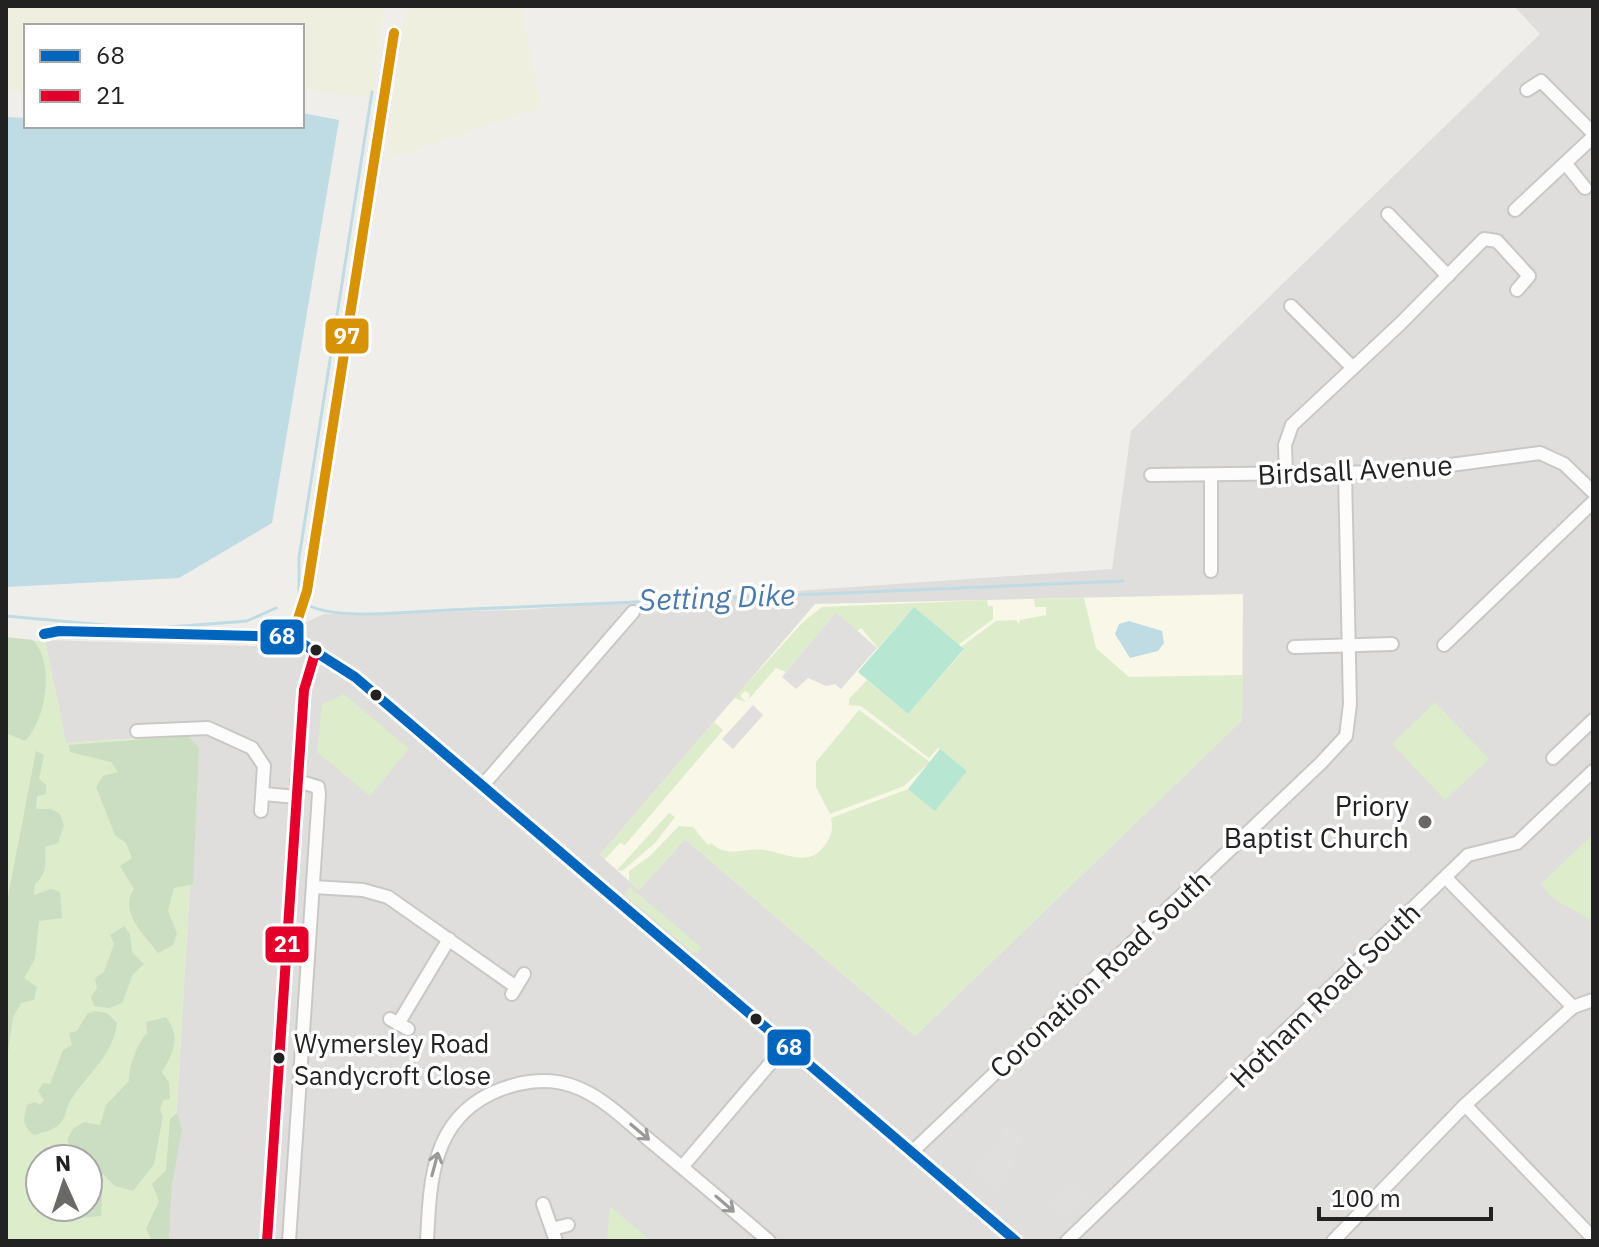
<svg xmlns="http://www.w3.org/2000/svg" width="1599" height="1247" font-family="'IBM Plex Sans',sans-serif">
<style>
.residential{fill:#dfdedc}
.education{fill:#f8f7e8}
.farmland{fill:#efefdf}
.grass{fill:#ddeccb;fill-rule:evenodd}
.forest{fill:#cbdec1}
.pitch{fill:#b7e6d2}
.parking{fill:#e0dfde}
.water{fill:#bfdbe3}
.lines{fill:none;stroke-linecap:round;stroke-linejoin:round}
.stream{stroke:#bfdbe3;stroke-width:3}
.street-casing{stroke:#c9c8c7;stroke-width:16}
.street{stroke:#fdfcfc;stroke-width:12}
.bus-1-casing{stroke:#fff;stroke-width:16}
.bus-2-casing{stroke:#fff;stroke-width:16}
.bus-3-casing{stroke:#fff;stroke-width:16}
.bus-1{stroke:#0065bd;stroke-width:10}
.bus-2{stroke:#e4002b;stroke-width:10}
.bus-3{stroke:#d79205;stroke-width:10}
.oneway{stroke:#9a9a9a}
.bus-dot{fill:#222;stroke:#fff;stroke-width:3}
.poi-dot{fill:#6a6968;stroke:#fff;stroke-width:3}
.labels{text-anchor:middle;stroke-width:7;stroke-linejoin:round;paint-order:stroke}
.bus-label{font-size:26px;fill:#222;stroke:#fff;text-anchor:start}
.street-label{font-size:28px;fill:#222;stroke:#fff}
.poi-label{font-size:28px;fill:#222;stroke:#fff;text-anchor:end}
.water-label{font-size:30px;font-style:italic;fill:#4a7aab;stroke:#fff}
.line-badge{stroke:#fff;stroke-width:3}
.badge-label{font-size:22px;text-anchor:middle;font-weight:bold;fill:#fff}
</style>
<rect width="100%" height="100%" fill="#f0eeeb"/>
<polygon class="residential" points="1514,6 1593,6 1593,1241 169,1241 198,746 139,749 137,738 66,743 45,640 255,646 324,614 518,610 1112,569 1131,431 1540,34"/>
<polygon class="education" points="1243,594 1242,720 915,1036 685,839 639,890 600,855 815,604"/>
<g class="farmland">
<polygon points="6,6 384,6 373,98 302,90 302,26 26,26 26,93 6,92"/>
<polygon points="410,6 521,6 541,107 386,159 396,77 395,48"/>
</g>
<g class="grass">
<path d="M1084,598L1096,648L1129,677L1243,675L1242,720L915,1036L685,839L639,890L629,881V871L650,856L679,826L693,827L708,845L711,843C728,859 744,847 765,850C789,854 811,869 827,842C832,834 833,828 831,818L908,789L935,810L967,771L938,748L929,758L861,706L849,705V699L867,680L908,714L964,650L961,647L996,621L1016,620L1019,624L1020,620L1046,615V607H1035L1034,599Z"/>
<polygon points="987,600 988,606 993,606 993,619 958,645 914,607 878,648 861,628 857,631 836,612 786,672 776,668 748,700 750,694 745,691 740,696 746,702 734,698 803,622 822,607"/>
<path d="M45,640L66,743L138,738L139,749L198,746L169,1241H6V644ZM40,1159H88V1207H40Z"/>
<polygon points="344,694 409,749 370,796 317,752 322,704"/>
<polygon points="1435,702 1489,759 1445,800 1392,744"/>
<polygon points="859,710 930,762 904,786 830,814 816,787 816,762"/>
<polygon points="714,722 723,730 625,845 620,843 605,859 600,855"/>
<polygon points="669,813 675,817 655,843 622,871 617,870"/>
<polygon points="1593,834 1593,918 1589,919 1552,898 1541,884"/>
<polygon points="630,887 701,947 698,952 693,953 624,894"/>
<polygon points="610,1206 651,1241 607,1241"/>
</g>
<g class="forest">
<path d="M6,637L33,640C55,663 46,720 25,741L6,733Z"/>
<path d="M188,736L199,748L193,884L174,888L168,911L177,933L173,945L158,953C145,935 118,912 134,889L120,866L132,858L126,843L115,835L96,787L103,776L118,772L111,762L70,752L69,745Z"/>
<path d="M36,751L44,755L39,779L46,785V794L37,796L36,809H51L60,814L64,825L58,843L45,847C46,862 47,874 35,884L34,895L51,889L60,892L62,918L39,921L35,959L24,978L37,987L34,1000L21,1003L13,1017L6,1066V907Z"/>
<polygon points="124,926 130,934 132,952 144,964 133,974 122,1003 109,1008 94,1006 91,997 97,988 95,978 104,972 114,944 110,935"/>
<path d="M95,1011L107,1013L117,1023C114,1055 84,1077 69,1103C66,1109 66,1116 62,1121C56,1130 44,1132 34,1135C22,1126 23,1119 27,1105L35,1102L40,1105L44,1100L38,1091L43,1083L50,1084L63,1050L72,1045L69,1033L77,1031L87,1014Z"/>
<path d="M166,1017C181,1037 174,1052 162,1072L169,1083L170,1099L163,1100L160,1110L163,1116L154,1164L133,1191L115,1186L103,1174L101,1216L78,1218L68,1207H88V1159H73L76,1156L67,1140L73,1129L84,1122L100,1125L106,1105L129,1081C129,1065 137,1044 147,1033L146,1022Z"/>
<polygon points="177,1113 182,1129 172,1185 169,1241 152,1241 146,1229 159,1201 152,1184 166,1170 170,1119"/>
</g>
<g class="pitch">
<polygon points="914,607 964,649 908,714 858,672"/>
<polygon points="940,749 967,771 935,811 908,789"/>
</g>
<g class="parking">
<polygon points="836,612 877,648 841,689 835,684 826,686 808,678 796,689 782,677"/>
<polygon points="753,705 763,715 733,749 722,739"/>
<polygon points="1008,1126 1023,1141 1015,1152 1019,1156 1005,1176 1008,1180 998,1194 970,1171"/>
<polygon points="1069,1179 1090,1197 1064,1223 1046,1207"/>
</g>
<g class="water">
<polygon points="302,113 339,120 272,523 179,578 6,587 6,117 26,118 26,126 302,126"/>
<polygon points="1129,621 1162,631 1164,643 1158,651 1130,658 1115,634 1119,624"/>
</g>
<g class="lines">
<g class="stream">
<polyline points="299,597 299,558 372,92"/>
<path d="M308,605C336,621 415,611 449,610L1123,581"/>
<polyline points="6,616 126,627"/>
<polyline points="157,628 247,621 276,608"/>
</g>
<defs>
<g id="street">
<polyline points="1527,90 1541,81 1593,133"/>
<polyline points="1566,164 1585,188"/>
<polyline points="1515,210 1593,137"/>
<polyline points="1388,214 1448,276"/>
<polyline points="1291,306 1352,367"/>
<polyline points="1286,474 1285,445 1292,425 1401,323 1484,239 1497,241 1529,276 1517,290"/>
<polyline points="1151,475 1398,472 1540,453 1564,464 1593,492"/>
<polyline points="1211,475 1211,571"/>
<polyline points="44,634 59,631 292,637 355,677 1016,1241"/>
<polyline points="292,637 307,591 394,33"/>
<polyline points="1444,645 1593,502"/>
<polyline points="1294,647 1392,644"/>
<polyline points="137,731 208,728 252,748 264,766 261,811"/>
<polyline points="1553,758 1593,720"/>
<polyline points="483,785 633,612"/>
<polyline points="264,794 296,797"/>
<polyline points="1446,878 1573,1007"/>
<polyline points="313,887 363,890 388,897 516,987"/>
<polyline points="512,994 524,974"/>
<polyline points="390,1019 408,1029"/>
<polyline points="398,1024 449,939"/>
<polyline points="1465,1105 1592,1237"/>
<polyline points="913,1151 1321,763 1346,736 1350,704 1345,473"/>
<polyline points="682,1167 785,1046"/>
<polyline points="543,1204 556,1241"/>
<polyline points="552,1229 568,1225"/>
<polyline points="267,1241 304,690 316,650"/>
<polyline points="289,1241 319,794 318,787 297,781"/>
<path d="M427,1241C430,1183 431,1123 490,1094C515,1082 546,1076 573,1086C602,1096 625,1120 648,1139C688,1172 728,1206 769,1241"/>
<polyline points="1067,1241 1468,855 1517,843 1593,771"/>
<polyline points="1333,1241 1465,1105 1573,1007 1593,1000"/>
</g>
</defs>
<use href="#street" class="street-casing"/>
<use href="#street" class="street"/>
<defs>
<polyline id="bus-1" points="44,634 59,631 292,637 355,677 1016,1241"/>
<polyline id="bus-2" points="267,1241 304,690 316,650"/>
<polyline id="bus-3" points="292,637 307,591 394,33"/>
</defs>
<use href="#bus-1" class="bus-1-casing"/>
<use href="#bus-2" class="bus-2-casing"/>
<use href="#bus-3" class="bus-3-casing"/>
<use href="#bus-1" class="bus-1"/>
<use href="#bus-2" class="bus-2"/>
<use href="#bus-3" class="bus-3"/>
</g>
<defs><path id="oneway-shaft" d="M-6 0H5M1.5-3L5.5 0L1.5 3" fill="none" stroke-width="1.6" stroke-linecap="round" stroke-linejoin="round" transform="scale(2)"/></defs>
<g class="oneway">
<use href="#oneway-shaft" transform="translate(640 1132) rotate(40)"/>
<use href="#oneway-shaft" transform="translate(435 1164) rotate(-75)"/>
<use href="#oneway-shaft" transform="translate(725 1204) rotate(41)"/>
</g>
<g class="bus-dot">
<circle cx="316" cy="650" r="7"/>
<circle cx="376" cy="695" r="7"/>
<circle cx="756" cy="1019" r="7"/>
<circle cx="279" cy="1058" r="7"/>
</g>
<circle class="poi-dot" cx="1425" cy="822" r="8"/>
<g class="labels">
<g class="bus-label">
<text x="294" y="1053">Wymersley Road<tspan x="294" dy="32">Sandycroft Close</tspan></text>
</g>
<g class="street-label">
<text transform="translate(1355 470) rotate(-3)" y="10">Birdsall Avenue</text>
<text transform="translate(1100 974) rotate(-43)" y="10">Coronation Road South</text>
<text transform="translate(1325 995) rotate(-44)" y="10">Hotham Road South</text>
</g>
<g class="poi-label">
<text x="1409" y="816">Priory<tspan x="1409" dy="32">Baptist Church</tspan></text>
</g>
<g class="water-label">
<text transform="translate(717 598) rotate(-2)" y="10">Setting Dike</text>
</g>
</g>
<g class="line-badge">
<rect x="324" y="317" width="46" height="38" rx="8" fill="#d79205"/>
<rect x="259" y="618" width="46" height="38" rx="8" fill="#0065bd"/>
<rect x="264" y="925" width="46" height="39" rx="8" fill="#e4002b"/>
<rect x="766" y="1028" width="46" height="39" rx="8" fill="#0065bd"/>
</g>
<g class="badge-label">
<text x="347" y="344">97</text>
<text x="282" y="644">68</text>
<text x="287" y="952">21</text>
<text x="789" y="1055">68</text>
</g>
<rect width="1599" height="1247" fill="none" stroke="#222222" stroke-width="16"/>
<rect x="24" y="24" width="280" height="104" fill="#ffffff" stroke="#a7a7a7" stroke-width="2"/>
<rect x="40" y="50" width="40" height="12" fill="#0065bd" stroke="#a7a7a7" stroke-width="2"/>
<text x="96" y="64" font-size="24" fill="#222222">68</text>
<rect x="40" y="90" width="40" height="12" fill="#e4002b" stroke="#a7a7a7" stroke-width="2"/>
<text x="96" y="104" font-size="24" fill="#222222">21</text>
<g transform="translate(64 1183) rotate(357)"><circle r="38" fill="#ffffff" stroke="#a7a7a7" stroke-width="2"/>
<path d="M0-6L14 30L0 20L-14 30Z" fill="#6a6968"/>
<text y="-12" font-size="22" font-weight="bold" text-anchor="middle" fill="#222222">N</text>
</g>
<path d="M1319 1207v12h172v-12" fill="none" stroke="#222222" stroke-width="4"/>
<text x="1331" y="1207" font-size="24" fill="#222222" stroke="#ffffff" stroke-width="6" paint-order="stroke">100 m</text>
</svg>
